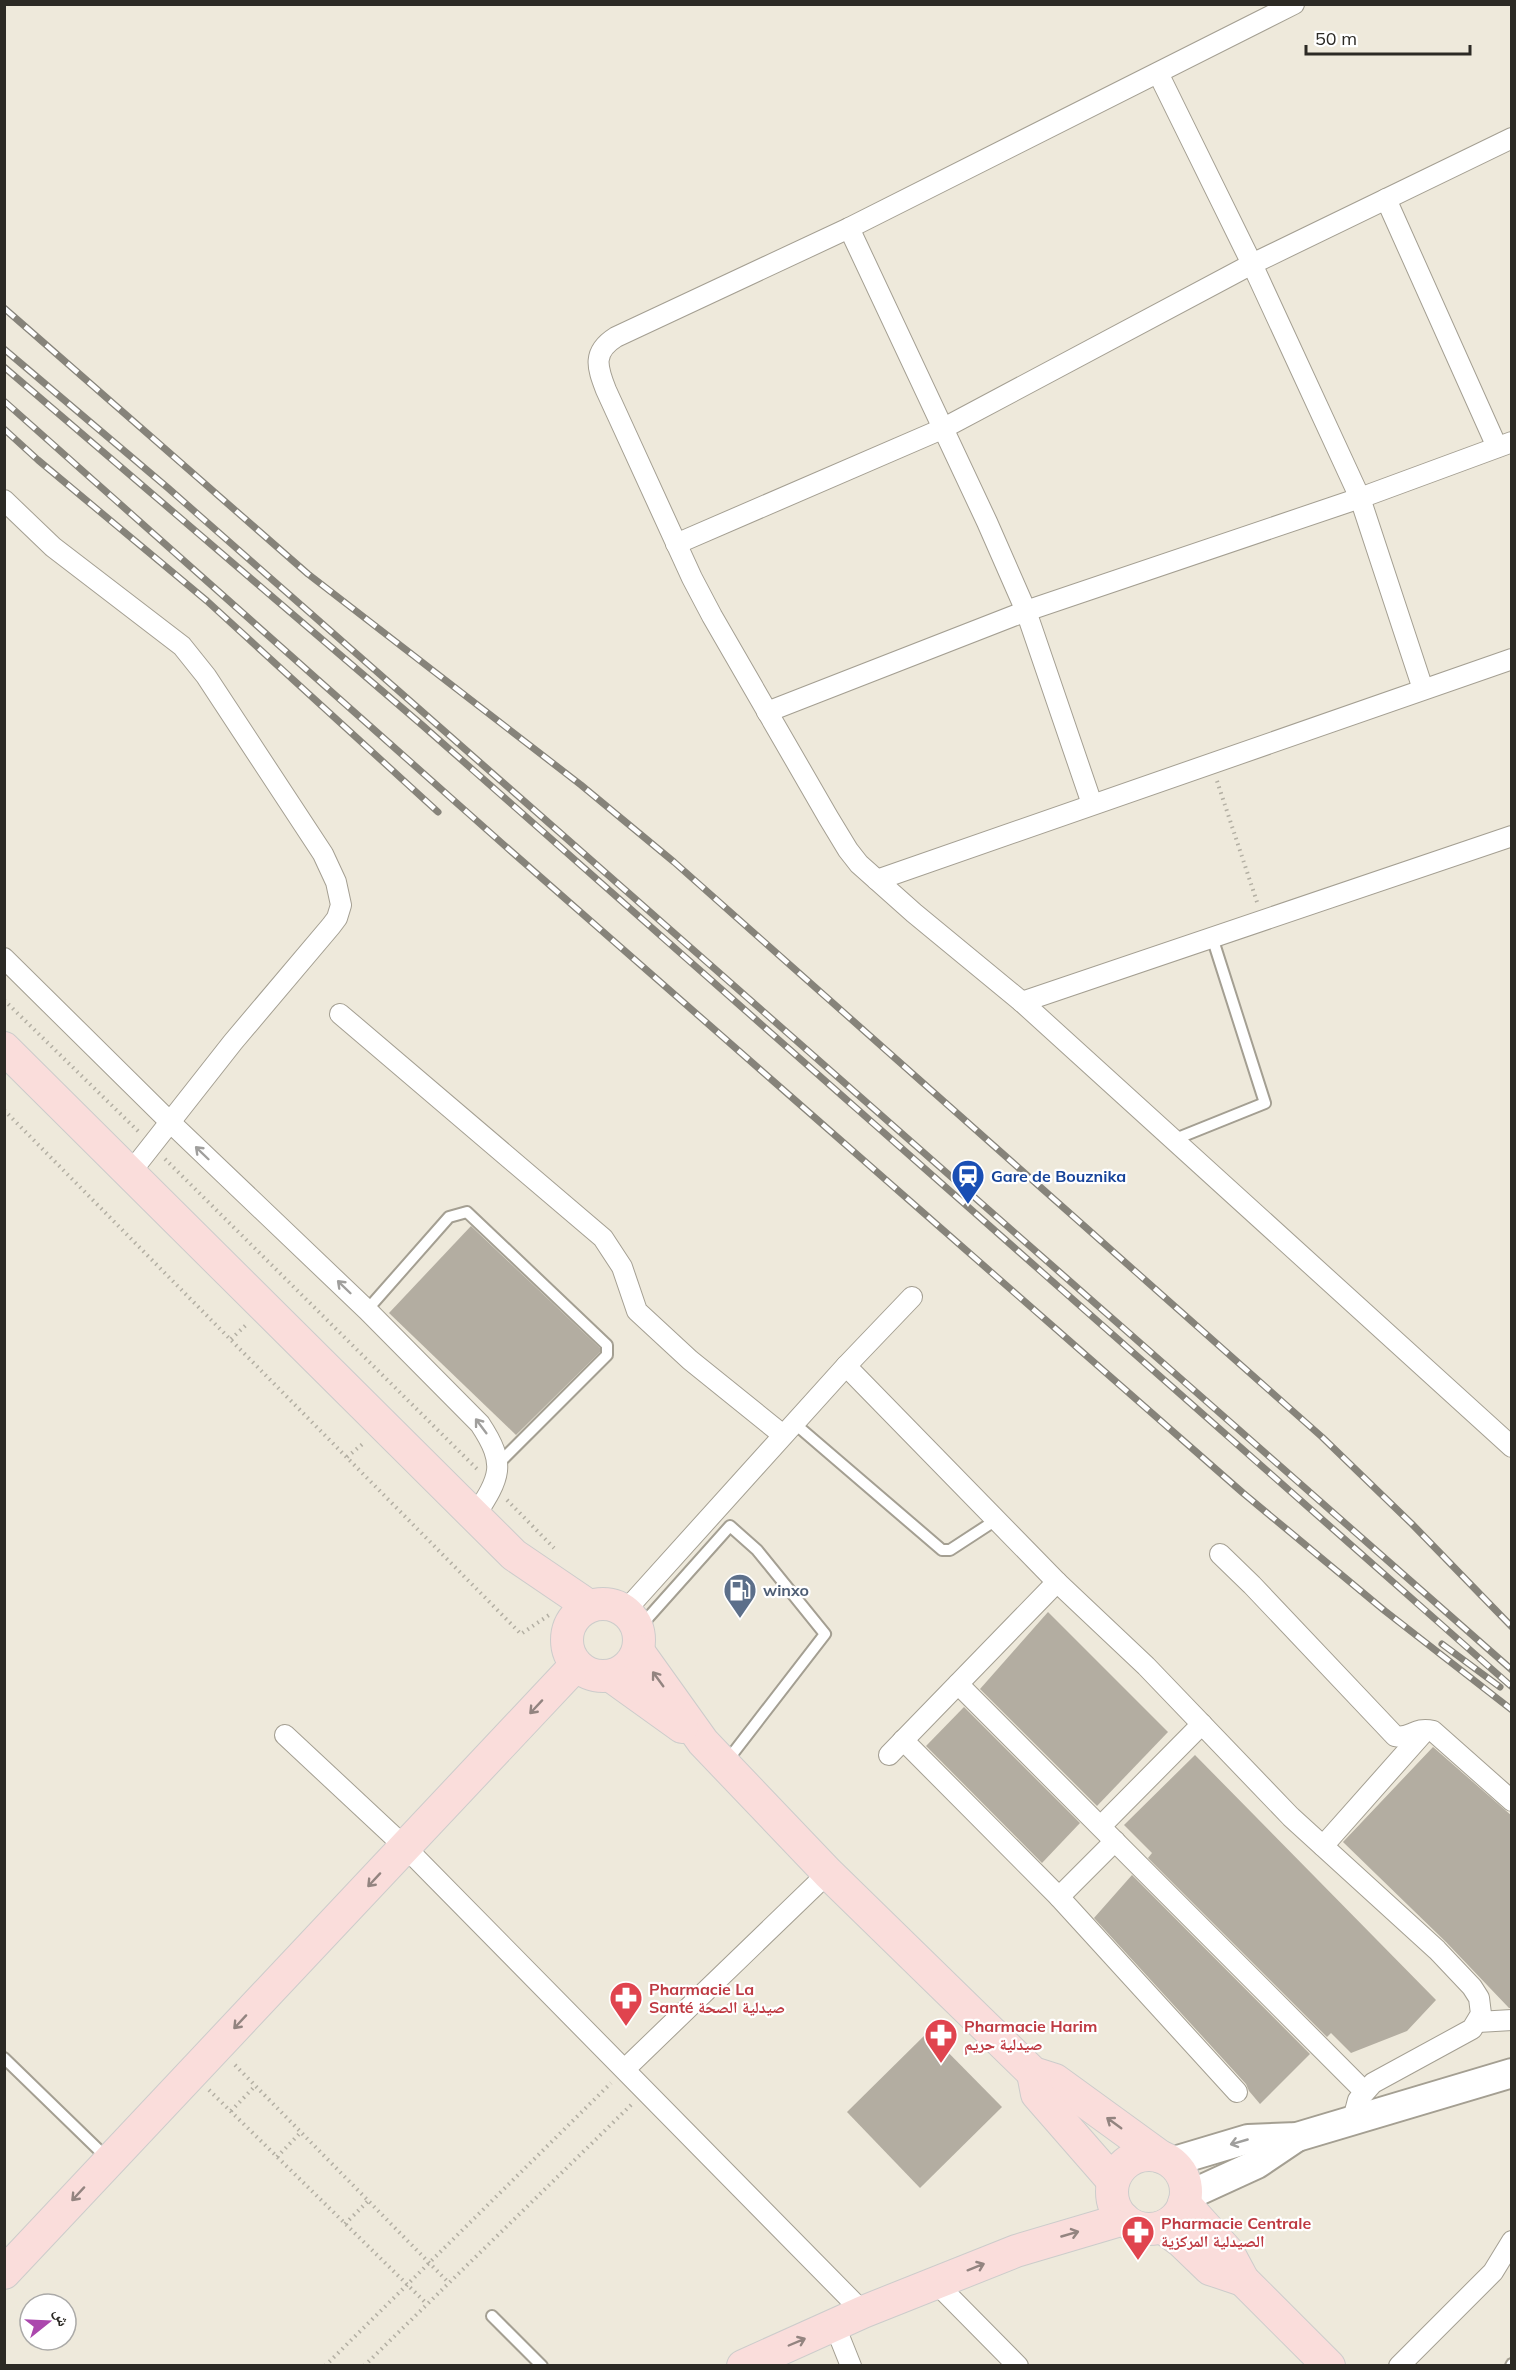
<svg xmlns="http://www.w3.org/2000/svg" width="1516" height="2370" font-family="Mulish,'Noto Naskh Arabic',sans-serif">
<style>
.building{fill:#b3ada1}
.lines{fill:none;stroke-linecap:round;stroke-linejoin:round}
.lane-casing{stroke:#a49f92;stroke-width:14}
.street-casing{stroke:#a49f92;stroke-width:22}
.secondary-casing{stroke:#a49f92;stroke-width:32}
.primary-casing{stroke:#cccccb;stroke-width:34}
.path{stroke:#b3afa3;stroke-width:4;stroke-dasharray:1.5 4.5;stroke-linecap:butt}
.lane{stroke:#fff;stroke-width:10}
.street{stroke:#fff;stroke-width:20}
.secondary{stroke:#fff;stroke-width:28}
.primary{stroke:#fadddb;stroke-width:32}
.rail-casing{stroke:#86837a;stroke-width:7}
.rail{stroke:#fff;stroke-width:4.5;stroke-dasharray:14;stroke-linecap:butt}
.oneway{stroke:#a09f9d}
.oneway2{stroke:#938480}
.labels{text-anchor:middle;stroke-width:4.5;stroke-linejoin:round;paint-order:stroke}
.transit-label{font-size:16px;font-weight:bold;fill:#164399;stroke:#fff;text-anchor:start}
.service-label{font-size:16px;font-weight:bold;fill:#4e5e75;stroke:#fff;text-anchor:start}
.health-label{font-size:16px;font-weight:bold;fill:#be3a42;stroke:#fff;text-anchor:start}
</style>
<rect width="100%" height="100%" fill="#eee9db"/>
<g class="building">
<polygon points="471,1226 600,1348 600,1352 516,1435 389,1313"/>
<polygon points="1048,1612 1168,1732 1097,1806 980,1689"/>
<polygon points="964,1707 1080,1823 1042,1863 926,1746"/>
<polygon points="1433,1747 1512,1816 1512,2008 1509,2008 1446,1942 1343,1842"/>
<polygon points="1195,1755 1436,2000 1407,2031 1351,2053 1331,2033 1327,2037 1148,1858 1152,1853 1124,1825"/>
<polygon points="1132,1875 1310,2054 1260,2104 1249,2091 1246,2084 1094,1918"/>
<polygon points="928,2032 1002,2107 920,2188 847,2112"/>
</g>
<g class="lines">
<defs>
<g id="lane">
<polyline points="1173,1140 1265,1103 1212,937"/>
<polyline points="367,1310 449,1217 467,1212 607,1345 607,1355 499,1463"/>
<polyline points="794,1423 942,1550 950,1550 996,1520"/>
<polyline points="638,1629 730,1526 757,1550 825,1634 727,1761"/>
<polyline points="4,2058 107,2158"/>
<polyline points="492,2316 542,2366"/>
<polyline points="1511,2366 1512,2364"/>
</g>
<g id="street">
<path d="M1294,4L849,228L616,337C592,352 597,367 606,390L692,578L712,616L828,817L848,850L859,864L914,913L1022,1002L1512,1447"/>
<polyline points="1158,73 1252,264 1360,498 1423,689"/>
<polyline points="1386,199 1497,447"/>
<polyline points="849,228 987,522 1026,611 1092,804"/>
<polyline points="4,500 53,547 182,646 206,676 323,854 336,882 341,905 337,918 331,926 233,1042 130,1173"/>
<polyline points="676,544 942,429 1252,264 1512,138"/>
<polyline points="767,712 1026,611 1360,498 1512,442"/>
<polyline points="877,880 1512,659"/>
<path d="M4,958L170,1122L367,1310L480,1424C507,1465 500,1477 475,1516"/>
<polyline points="1022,1002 1512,836"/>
<polyline points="340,1014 603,1238 622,1267 637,1311 690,1360 783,1435"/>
<polyline points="846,1366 1057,1582 1146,1666 1291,1817 1437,1950 1472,1987 1479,1998 1481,2014 1472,2029 1373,2083 1358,2100 1353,2119"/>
<path d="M1220,1554L1252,1585L1395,1736C1410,1740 1414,1726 1433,1731L1512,1801"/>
<polyline points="625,1611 846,1366 912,1297"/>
<polyline points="958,1684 1364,2091"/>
<polyline points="285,1735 405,1847 863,2312"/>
<polyline points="903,1740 1059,1897 1237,2092"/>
<polyline points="889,1755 1057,1582"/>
<polyline points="1101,1826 1202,1724"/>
<polyline points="1323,1846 1425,1731"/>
<polyline points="1059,1897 1115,1841"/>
<polyline points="1478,2022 1512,2020"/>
<polyline points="625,2069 828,1873"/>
<polyline points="936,2283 1018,2366"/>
<polyline points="835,2326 851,2366"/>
<polyline points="1399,2366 1493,2272 1512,2241"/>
</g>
<g id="secondary">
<polyline points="1171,2162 1248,2139 1297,2137 1512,2073"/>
<polyline points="1185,2197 1257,2164 1297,2137"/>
</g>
<g id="primary">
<polyline points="4,1048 514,1555 589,1606"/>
<circle cx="603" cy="1640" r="36"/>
<polyline points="638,1651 703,1742 828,1873 1033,2073 1055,2080 1161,2157"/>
<polyline points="611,1676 682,1727"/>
<polyline points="1033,2073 1037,2094 1113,2181"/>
<circle cx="1149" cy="2192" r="37"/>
<polyline points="1184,2203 1228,2252 1243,2280 1329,2366"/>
<polyline points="1162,2227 1182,2242 1210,2269 1243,2280"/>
<polyline points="4,2273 576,1665"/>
<polyline points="743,2366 863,2312 1016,2251 1124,2219"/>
</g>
</defs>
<use href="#lane" class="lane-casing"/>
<use href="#street" class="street-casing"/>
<use href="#secondary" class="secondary-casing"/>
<use href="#primary" class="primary-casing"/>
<g class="path">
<polyline points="1217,781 1257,902"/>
<polyline points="4,1000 139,1132"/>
<polyline points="4,1110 521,1634 552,1613"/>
<polyline points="165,1159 477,1469"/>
<polyline points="231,1339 246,1325"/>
<polyline points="347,1457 365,1442"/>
<polyline points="507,1500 554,1548"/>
<polyline points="235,2065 449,2283"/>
<polyline points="209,2090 427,2304"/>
<polyline points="231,2111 255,2086"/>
<polyline points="277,2157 301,2132"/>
<polyline points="345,2224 368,2201"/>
<polyline points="325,2366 611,2083"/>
<polyline points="364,2366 632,2104"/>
</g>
<use href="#lane" class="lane"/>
<use href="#street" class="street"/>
<use href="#secondary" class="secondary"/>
<use href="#primary" class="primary"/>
<defs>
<g id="rail">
<polyline points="4,308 308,574 581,785 674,862 1322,1437 1412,1524 1512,1627"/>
<polyline points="4,349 168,488 1512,1670"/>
<polyline points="4,367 422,725 1512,1687"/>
<polyline points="4,401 504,845 1243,1493 1385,1611 1512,1710"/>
<polyline points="4,429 38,460 207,601 438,812"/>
<polyline points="1442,1644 1500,1687"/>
</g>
</defs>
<use href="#rail" class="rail-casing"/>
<use href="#rail" class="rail"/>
</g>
<defs><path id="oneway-shaft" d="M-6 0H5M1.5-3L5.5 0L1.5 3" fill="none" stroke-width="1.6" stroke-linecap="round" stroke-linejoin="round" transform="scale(1.5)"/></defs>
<g class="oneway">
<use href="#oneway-shaft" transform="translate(202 1153) rotate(-136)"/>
<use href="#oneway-shaft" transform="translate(344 1287) rotate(-136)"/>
<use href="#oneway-shaft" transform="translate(481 1426) rotate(-127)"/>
<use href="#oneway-shaft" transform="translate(1239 2142) rotate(164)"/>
</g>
<g class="oneway2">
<use href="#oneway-shaft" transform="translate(658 1679) rotate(-126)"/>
<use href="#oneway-shaft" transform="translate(536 1707) rotate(133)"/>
<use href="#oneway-shaft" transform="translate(374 1880) rotate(133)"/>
<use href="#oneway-shaft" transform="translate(240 2022) rotate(133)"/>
<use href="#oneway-shaft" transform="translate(1114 2123) rotate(-144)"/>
<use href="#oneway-shaft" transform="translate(78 2194) rotate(133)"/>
<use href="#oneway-shaft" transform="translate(1070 2234) rotate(-16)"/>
<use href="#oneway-shaft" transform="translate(976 2267) rotate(-22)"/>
<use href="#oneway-shaft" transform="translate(797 2342) rotate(-23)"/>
</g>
<defs>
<symbol id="station-pin" viewBox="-11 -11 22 30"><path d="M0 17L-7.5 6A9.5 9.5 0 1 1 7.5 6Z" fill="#1a4fb4" stroke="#fff"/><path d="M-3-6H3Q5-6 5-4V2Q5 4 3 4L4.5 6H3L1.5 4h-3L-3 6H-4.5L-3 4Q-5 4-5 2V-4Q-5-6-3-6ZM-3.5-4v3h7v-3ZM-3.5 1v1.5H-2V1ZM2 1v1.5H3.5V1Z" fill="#fff"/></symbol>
<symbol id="fuel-pin" viewBox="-11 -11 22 30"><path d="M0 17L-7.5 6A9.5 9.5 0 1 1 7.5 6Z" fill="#5c6f8a" stroke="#fff"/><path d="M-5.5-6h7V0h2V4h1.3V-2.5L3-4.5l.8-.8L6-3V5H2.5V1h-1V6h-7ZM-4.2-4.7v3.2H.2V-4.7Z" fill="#fff"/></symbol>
<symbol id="pharmacy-pin" viewBox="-11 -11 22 30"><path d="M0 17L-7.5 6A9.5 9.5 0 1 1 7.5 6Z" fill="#e0444e" stroke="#fff"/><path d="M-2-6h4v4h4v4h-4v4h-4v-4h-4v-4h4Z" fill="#fff"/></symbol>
</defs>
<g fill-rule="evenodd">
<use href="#station-pin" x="949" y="1157" width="38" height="52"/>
<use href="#fuel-pin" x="721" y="1571" width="38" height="52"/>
<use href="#pharmacy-pin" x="607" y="1979" width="38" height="52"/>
<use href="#pharmacy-pin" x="922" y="2016" width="38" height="52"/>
<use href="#pharmacy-pin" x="1119" y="2213" width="38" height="52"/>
</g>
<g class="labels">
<g class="transit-label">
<text x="991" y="1182">Gare de Bouznika</text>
</g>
<g class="service-label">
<text x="763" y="1596">winxo</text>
</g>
<g class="health-label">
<text x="649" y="1995">Pharmacie La<tspan x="649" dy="18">Santé صيدلية الصحة</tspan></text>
<text x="964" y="2032">Pharmacie Harim<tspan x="964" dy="18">صيدلية حريم</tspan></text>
<text x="1161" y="2229">Pharmacie Centrale<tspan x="1161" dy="18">الصيدلية المركزية</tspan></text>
</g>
</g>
<rect width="1516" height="2370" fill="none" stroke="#2c2a25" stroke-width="12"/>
<g transform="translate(48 2322) rotate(72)"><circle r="28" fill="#ffffff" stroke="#abaaa8" stroke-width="1.5"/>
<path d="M0-4.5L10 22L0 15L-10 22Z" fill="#ab47ad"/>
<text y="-9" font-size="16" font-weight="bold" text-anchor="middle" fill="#2c2a25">ش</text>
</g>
<path d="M1306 45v9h164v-9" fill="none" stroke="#2c2a25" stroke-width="3"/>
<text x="1315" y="45" font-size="18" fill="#2c2a25" stroke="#ffffff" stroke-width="4.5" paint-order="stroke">50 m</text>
</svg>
